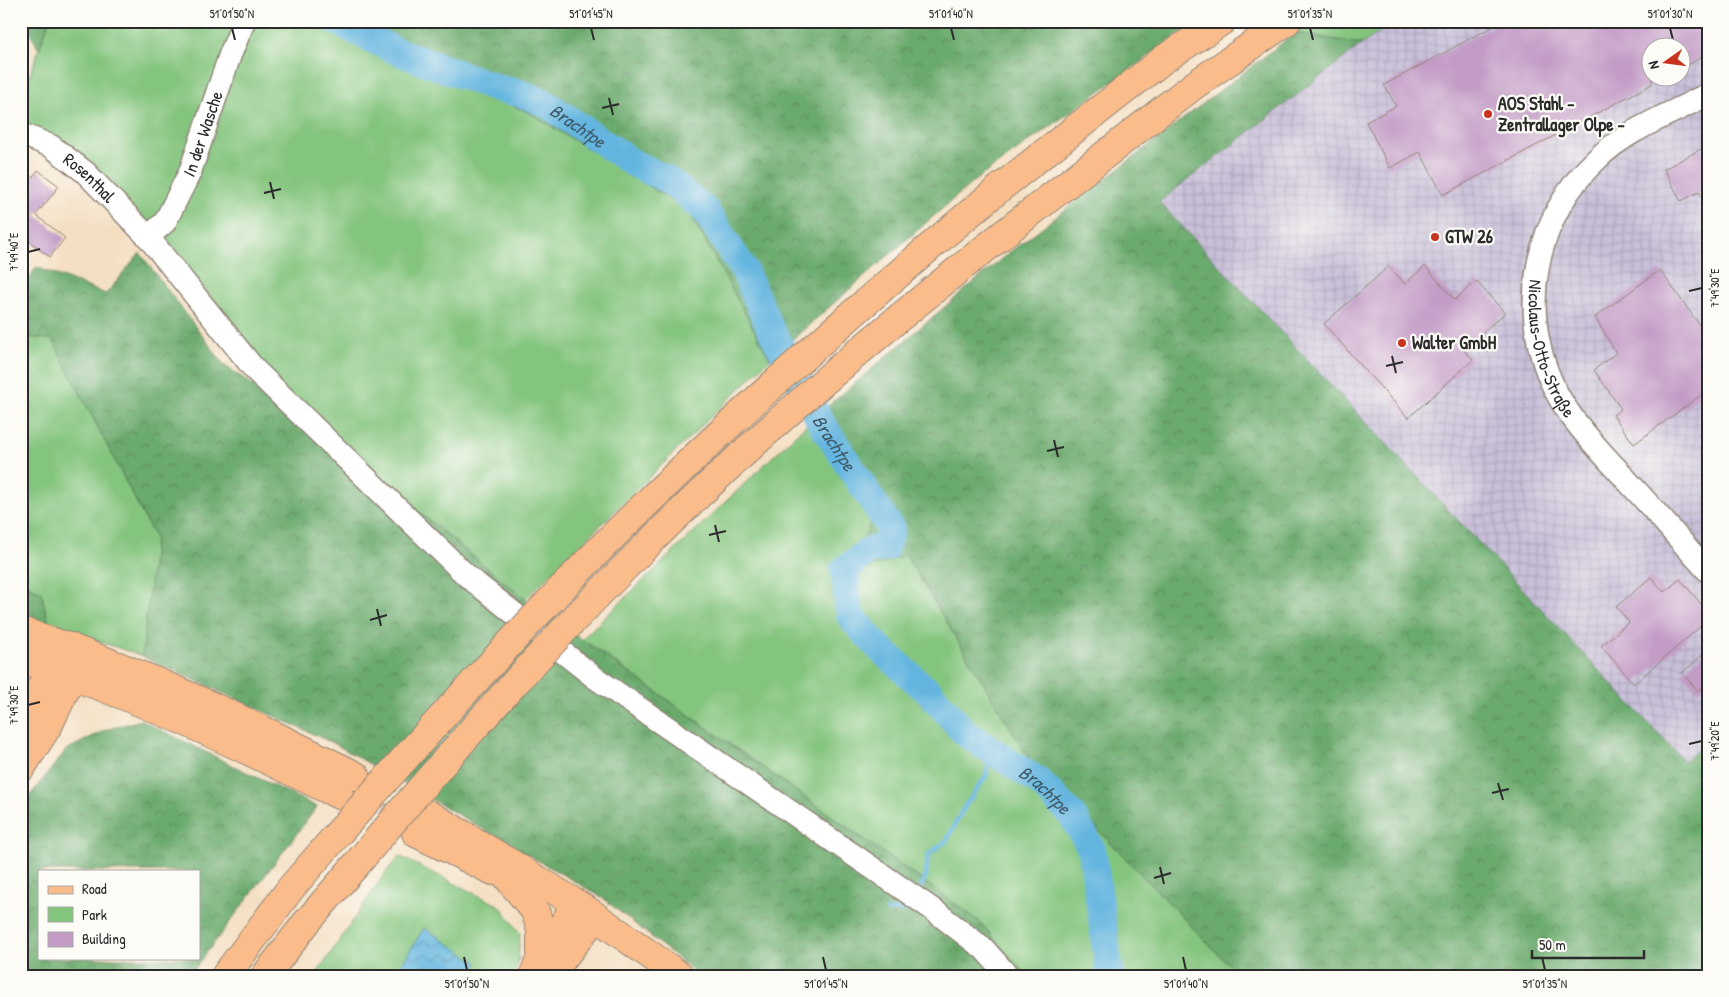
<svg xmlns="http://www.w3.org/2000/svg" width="1729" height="997" font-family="'Patrick Hand',sans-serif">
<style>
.industrial{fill:url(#industrial-grid);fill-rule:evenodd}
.green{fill:#84c57e;stroke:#587854}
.forest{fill:url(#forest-crowns);stroke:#4b6a4c;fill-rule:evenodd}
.water{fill:url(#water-waves);stroke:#487085}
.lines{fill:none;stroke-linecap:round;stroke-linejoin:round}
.stream{stroke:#64b5df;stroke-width:4.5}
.river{stroke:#64b5df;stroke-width:28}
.building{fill:#c39cc6}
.major-tunnel{stroke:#ccbba5;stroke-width:28;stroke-dasharray:28 14;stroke-linecap:butt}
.minor-casing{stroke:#908577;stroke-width:25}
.major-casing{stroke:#908577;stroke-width:30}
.highway-casing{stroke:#908577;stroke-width:30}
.minor{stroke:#fff;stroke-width:22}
.major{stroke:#fabc8b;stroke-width:28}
.highway{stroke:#fabc8b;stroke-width:28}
.highway-bridge-casing{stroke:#908577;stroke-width:30;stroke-linecap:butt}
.highway-bridge{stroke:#fabc8b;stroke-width:28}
.ticks{fill:none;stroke:#2b2b2b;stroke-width:2}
.poi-dot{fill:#c8321e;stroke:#fdfcf7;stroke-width:2}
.labels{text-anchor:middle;stroke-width:4.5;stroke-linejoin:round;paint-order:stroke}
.poi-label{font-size:18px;font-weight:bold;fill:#2b2b2b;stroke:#fdfcf7;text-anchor:start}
.street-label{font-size:18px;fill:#2b2b2b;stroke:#fdfcf7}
.water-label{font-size:19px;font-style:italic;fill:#3f5b6a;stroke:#fdfcf7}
.neatline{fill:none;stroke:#2b2b2b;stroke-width:2}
.ticks-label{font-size:12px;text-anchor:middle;fill:#2b2b2b}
</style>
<defs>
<pattern id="industrial-grid" width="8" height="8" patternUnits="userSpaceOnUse" patternTransform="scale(1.25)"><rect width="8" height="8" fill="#c8bfd8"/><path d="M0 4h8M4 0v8" fill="none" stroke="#aca4ba"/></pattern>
<pattern id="forest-crowns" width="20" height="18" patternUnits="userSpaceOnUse" patternTransform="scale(1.25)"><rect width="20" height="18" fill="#6baa6d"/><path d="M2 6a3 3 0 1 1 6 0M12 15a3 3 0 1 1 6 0" fill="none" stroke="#588b5a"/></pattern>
<pattern id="water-waves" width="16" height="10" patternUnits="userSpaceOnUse" patternTransform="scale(1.25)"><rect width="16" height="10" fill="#64b5df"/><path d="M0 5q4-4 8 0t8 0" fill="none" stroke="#5393b5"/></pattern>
</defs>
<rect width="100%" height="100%" fill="#fdfcf7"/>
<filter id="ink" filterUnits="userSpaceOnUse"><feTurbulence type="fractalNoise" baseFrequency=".02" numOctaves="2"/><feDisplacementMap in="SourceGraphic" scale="10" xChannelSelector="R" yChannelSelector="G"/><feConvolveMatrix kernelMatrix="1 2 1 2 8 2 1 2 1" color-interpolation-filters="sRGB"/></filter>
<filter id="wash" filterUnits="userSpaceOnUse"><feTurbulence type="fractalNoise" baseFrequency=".0096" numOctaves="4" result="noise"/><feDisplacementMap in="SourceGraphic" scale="20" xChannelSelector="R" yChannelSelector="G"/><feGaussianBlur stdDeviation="1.12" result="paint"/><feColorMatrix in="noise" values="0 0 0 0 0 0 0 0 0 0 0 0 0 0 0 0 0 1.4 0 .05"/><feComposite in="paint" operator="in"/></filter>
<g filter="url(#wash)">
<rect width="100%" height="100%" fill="#f4dfc3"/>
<path class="industrial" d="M1395,21H1708V742L1684,762L1159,202L1362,44ZM1652,48H1682V78H1652Z"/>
<g class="green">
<polygon points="49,21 318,21 530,113 689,211 770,359 525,599 308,421 166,239 104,181 21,127 21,99"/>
<polygon points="1314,21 1395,21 1362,44 1295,33"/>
<polygon points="21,337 52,339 155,538 142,656 49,624 41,592 21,581"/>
<polygon points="809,422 871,522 850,575 905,554 1030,760 1240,976 1027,976 978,920 582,639"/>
<polygon points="399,856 500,906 520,933 518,965 512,976 315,976 386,872"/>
</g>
<g class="forest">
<polygon points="24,21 49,21 39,50"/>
<polygon points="318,21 1198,21 974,181 770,359 689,211 530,113"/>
<polygon points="1295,33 1362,44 1159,202 1684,761 1708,742 1708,976 1240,976 1030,760 906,555 850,575 871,522 809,422 1006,255"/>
<polygon points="140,253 225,366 308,421 525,599 978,920 1027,976 700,976 600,896 335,744 142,656 155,538 52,339 21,337 21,288 24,288 36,267 106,294"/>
<polygon points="21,581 41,592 49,624 21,654"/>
<path d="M141,720L317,807L189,976H21V807L66,750L105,730ZM39,871H199V958H39Z"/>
</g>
<polygon class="water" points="424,928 478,963 470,976 394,976"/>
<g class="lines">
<g class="stream">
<polyline points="921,887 926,875 928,855 947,840 963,809 986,776 989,749"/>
<polyline points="887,911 905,910"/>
</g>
<path class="river" id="s1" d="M336,21L396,51L503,90L520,93L545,103L633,163L668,180L705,210L744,270L770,328L822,424L891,529L885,548L870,550L844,570L850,616L880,649L930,693L965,733L1038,781L1072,815L1092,850L1110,976"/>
</g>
<g id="blocks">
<g class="building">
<polygon points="1503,21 1708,21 1708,54 1682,68 1682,48 1652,48 1652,84 1443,195 1420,152 1390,168 1366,122 1396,106 1384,85"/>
<polygon points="1701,149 1708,161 1708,207 1699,192 1681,201 1664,169"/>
<polygon points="38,170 59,186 36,215 65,238 50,257 21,235 21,179 27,184"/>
<polygon points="1389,266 1405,284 1425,266 1455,300 1476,281 1505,313 1463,349 1473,360 1408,418 1324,324"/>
<polygon points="1660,270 1708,337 1708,390 1634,444 1613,415 1621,409 1594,370 1616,353 1595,317"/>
<polygon points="1651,577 1664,592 1680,579 1708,612 1708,620 1634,684 1601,646 1629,622 1616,607"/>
<polygon points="1708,650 1708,682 1698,691 1682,673"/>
</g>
</g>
</g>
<g filter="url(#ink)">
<use href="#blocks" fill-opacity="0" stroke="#908577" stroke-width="1"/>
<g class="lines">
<polyline class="major-tunnel" points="341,796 414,832"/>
<defs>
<g id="minor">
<path id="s2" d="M1708,94C1670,115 1629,128 1597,159C1566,188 1546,224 1538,266C1528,319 1540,374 1572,417C1590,442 1612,463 1632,486C1658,514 1682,543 1708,571"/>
<path id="s3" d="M21,136L24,135L51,146L85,172L148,237L255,370L467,576L594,677L932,909L984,949L1008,976"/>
<path id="s4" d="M148,237L165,222L190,172L230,55L244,21"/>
</g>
<g id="major">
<path d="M21,631C137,668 247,721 356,776"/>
<path d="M21,659C132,693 236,744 339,795"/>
<polyline points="428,814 484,847 585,909 680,976"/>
<polyline points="416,833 493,871"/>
</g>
<g id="highway">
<polyline points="1000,188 1164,59 1222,21"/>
<polyline points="1020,221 1193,86 1287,21"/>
<path d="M21,752C26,736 28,719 34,703C42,681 56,664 70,647"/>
<polyline points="21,768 48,726 72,676 73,661 70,647"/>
<polyline points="508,878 535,911 541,930 541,958"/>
<polyline points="225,976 291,888 335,837"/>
<polyline points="265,976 307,922 361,859"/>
<polyline points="533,976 541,958 570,914 585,909 588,926 549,976"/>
</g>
</defs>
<use href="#minor" class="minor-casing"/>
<use href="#major" class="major-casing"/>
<use href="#highway" class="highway-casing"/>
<use href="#minor" class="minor"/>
<use href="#major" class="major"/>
<use href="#highway" class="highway"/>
<defs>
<g id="highway-bridge">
<path d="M335,837C423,737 511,639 604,545C730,419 863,302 1000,188"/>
<path d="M361,859C448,755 538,654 634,558C755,436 885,326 1020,221"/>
</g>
</defs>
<use href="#highway-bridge" class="highway-bridge-casing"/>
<use href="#highway-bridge" class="highway-bridge"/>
</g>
</g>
<path class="ticks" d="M232,28L235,40M591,28L594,40M951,28L954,40M1310,28L1313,40M1670,28L1673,40M609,98L613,115M602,108L619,104M270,182L274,199M264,193L281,189M28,252L40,249M1689,291L1702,288M1392,356L1396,373M1386,366L1403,362M1054,440L1058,457M1047,451L1064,447M715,525L719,542M709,535L726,531M377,609L381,626M370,620L387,615M28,705L40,702M1689,744L1702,741M1498,783L1503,800M1492,793L1509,789M1160,867L1164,884M1154,878L1171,873M464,957L467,970M823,957L826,970M1183,957L1186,970M1542,957L1545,970"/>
<g class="poi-dot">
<circle cx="1488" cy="114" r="5"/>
<circle cx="1435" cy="237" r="5"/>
<circle cx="1402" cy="343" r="5"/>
</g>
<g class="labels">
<g class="poi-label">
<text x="1498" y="110">AOS Stahl -<tspan x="1498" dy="21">Zentrallager Olpe -</tspan></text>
<text x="1445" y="243">GTW 26</text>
<text x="1412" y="349">Walter GmbH</text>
</g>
<g class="street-label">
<text dy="6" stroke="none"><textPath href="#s4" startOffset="119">In der Wasche</textPath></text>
<text dy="6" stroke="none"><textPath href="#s3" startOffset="82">Rosenthal</textPath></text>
<text dy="6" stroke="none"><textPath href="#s2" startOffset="339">Nicolaus-Otto-Straße</textPath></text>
</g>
<g class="water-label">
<text dy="7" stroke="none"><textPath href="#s1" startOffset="265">Brachtpe</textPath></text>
<text dy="7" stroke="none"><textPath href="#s1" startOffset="685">Brachtpe</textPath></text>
<text dy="7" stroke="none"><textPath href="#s1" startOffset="1165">Brachtpe</textPath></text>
</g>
</g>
<rect width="1729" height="997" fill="none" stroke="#fdfcf7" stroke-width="55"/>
<rect x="38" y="870" width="162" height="90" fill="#fdfcf7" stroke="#a9a8a5"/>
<rect x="48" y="886" width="25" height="8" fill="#fabc8b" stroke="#a9a8a5"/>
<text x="82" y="894" font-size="15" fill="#2b2b2b">Road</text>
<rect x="48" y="907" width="25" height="15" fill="#84c57e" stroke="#a9a8a5"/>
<text x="82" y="920" font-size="15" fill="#2b2b2b">Park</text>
<rect x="48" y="932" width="25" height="15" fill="#c39cc6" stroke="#a9a8a5"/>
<text x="82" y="944" font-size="15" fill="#2b2b2b">Building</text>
<g transform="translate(1666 62) rotate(256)"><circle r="24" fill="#fdfcf7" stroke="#a9a8a5"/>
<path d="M0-4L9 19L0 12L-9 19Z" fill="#c8321e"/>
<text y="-8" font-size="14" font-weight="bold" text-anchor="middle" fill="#2b2b2b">N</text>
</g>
<path d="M1532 950v8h112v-8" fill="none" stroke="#2b2b2b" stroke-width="2.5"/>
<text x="1539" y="950" font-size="15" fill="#2b2b2b" stroke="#fdfcf7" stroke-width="4" paint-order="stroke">50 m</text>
<rect x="28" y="28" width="1674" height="942" class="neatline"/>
<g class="ticks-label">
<text x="232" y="18">51°01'50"N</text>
<text x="591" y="18">51°01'45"N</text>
<text x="951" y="18">51°01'40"N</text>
<text x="1310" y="18">51°01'35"N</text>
<text x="1670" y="18">51°01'30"N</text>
<text transform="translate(14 252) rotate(-90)" y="4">7°49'40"E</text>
<text transform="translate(1715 288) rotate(-90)" y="4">7°49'30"E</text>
<text transform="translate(14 705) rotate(-90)" y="4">7°49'30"E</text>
<text transform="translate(1715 741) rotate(-90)" y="4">7°49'20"E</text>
<text x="467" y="988">51°01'50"N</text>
<text x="826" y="988">51°01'45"N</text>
<text x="1186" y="988">51°01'40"N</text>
<text x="1545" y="988">51°01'35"N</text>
</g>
</svg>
